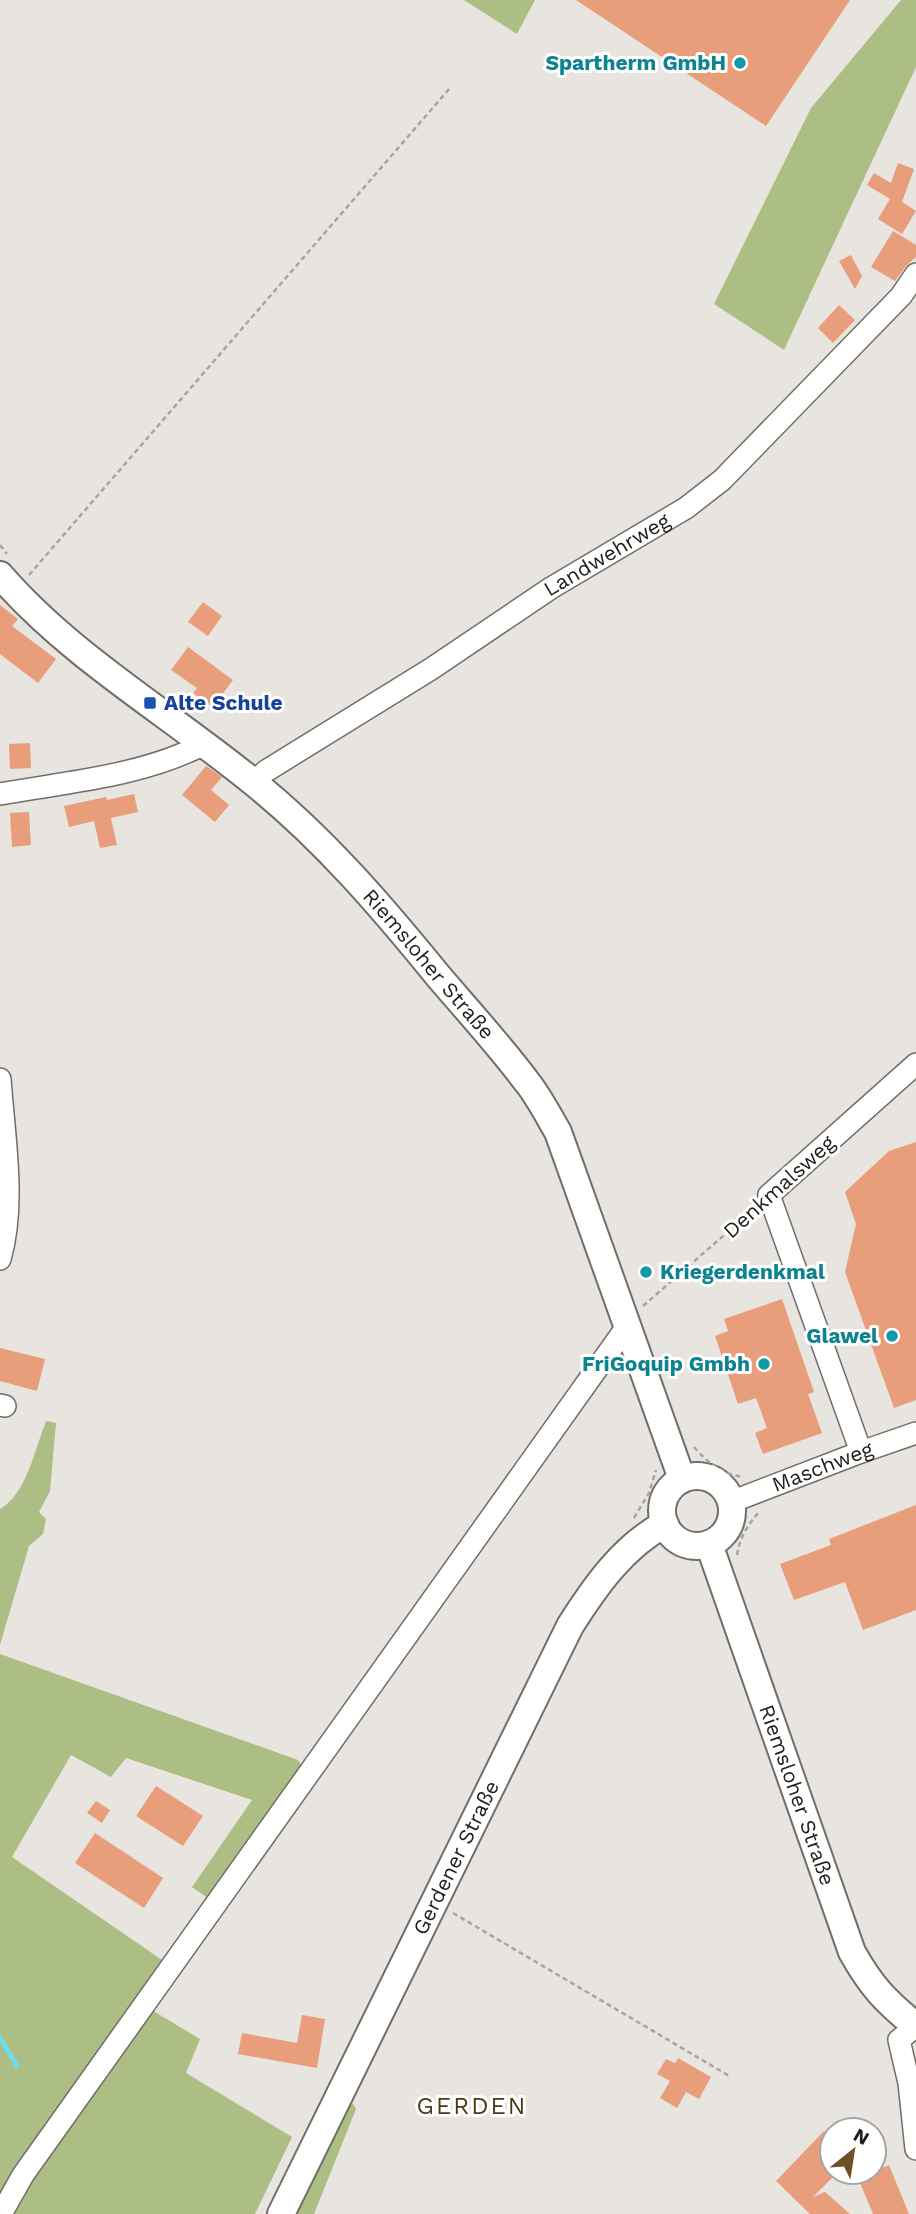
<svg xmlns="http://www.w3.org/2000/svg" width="916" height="2214" font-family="'Work Sans',sans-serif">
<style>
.green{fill:#adbe85}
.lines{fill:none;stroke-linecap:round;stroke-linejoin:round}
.stream{stroke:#6fdce9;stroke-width:5}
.building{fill:#e89e7a}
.minor-casing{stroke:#716d6a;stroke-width:24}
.major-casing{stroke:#716d6a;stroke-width:30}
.path{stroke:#a8a5a1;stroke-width:2.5;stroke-dasharray:5 3.5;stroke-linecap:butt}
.minor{stroke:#fff;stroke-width:21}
.major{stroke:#fff;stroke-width:26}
.culture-dot{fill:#0f9aa8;stroke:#fff;stroke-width:2.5}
.transit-dot{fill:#1a4fb4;stroke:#fff;stroke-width:2.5}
.labels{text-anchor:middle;stroke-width:6;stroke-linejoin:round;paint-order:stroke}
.culture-label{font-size:21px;font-weight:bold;fill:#0d838f;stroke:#fff;text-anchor:end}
.street-label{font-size:21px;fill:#201e1d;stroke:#fff}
.transit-label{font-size:21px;font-weight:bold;fill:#164399;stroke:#fff;text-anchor:start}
.quarter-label{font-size:24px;letter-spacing:2px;fill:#4e3714;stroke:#fff}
</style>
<rect width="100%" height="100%" fill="#e8e4df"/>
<g class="green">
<polygon points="464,0 535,0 517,34"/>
<polygon points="901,0 916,0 916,67 784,350 714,304 811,108"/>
<path d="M46,1421L56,1423L50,1491L39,1512L46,1519L43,1534L29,1546L0,1645V1509C26,1495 35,1449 46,1421Z"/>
<polygon points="0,1654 298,1760 302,1766 209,1899 192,1887 252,1800 126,1758 111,1777 71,1755 12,1857 165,1962 0,2195"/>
<polygon points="150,2009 200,2039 186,2073 292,2137 255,2214 10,2214"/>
<polygon points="348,2096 356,2109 314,2214 292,2214"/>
</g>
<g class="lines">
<polyline class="stream" points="0,2038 17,2066"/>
</g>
<g class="building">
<polygon points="576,0 850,0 766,126"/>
<polygon points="898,163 914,169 902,202 916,211 902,234 878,219 890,199 867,185 874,173 891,183"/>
<polygon points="893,231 916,245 916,257 906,266 895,281 871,267"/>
<polygon points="851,255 862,276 855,289 839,261"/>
<polygon points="839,305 855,320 833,343 818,328"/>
<polygon points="203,602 222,616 208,636 188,622"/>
<polygon points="0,605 18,619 12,626 56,659 38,683 0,654"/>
<polygon points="188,647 233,680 216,703 212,700 209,705 193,693 197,688 171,670"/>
<polygon points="30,743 31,768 10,769 9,744"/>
<polygon points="206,766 222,777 211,790 229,805 215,822 182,795"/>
<polygon points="134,794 138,812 111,818 117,845 100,848 94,821 69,827 64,806 106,797 107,800"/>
<polygon points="29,812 31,845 12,847 10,813"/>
<polygon points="916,1142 916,1400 894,1408 845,1272 856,1224 845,1192 889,1151"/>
<polygon points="782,1299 814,1392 808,1394 822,1433 763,1454 755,1433 767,1428 756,1398 738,1404 715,1336 728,1331 724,1319"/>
<polygon points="0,1348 45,1359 37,1391 0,1381"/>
<polygon points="916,1505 916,1610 863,1630 845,1582 794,1600 780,1564 831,1545 829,1539"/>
<polygon points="156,1786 203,1816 183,1846 136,1816"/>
<polygon points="96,1801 110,1810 102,1823 87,1813"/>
<polygon points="95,1833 163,1878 144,1908 75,1863"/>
<polygon points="302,2015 325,2019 317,2068 238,2054 242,2033 297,2043"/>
<polygon points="678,2058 711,2077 699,2099 686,2092 677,2108 660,2098 670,2081 657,2074 666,2059 675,2063"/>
<polygon points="824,2131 832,2138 832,2178 813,2197 825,2192 850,2214 810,2214 776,2181"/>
<polygon points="889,2165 909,2214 873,2214 858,2178"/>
</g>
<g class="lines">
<defs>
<g id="minor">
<path id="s1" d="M254,782L266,771L431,669L551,588L686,508L722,480L901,296L916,274"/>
<path d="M0,794C67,782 143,776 204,744"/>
<path d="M0,1079C4,1136 16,1204 0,1259"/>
<polyline points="0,1405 5,1406"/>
<polyline points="861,1452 769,1195 916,1064"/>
<path id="s2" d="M731,1502L861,1452L916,1433"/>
<polyline points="916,2026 899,2040 909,2083 916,2149"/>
<polyline points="1,2214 23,2175 628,1325"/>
</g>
<g id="major">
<path id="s3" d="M0,575C71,657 170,714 253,782C324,839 382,907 439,977C469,1012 500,1046 527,1082C539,1097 548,1115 558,1132L682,1479"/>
<circle cx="697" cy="1511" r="35"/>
<path id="s4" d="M709,1544L852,1952C871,1986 885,2001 916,2026"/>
<path id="s5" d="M281,2214L570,1626C594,1588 623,1546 665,1524"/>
</g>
</defs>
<use href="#minor" class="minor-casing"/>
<use href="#major" class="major-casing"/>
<g class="path">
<polyline points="0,545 7,554"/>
<polyline points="29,575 450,88"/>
<polyline points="643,1306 754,1209"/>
<path d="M694,1447C707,1462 723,1475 744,1477"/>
<polyline points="634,1518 649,1493 656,1470"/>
<path d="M737,1555C740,1537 747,1526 759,1512"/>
<polyline points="453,1913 731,2077"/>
</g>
<use href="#minor" class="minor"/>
<use href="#major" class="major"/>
</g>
<g class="culture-dot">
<circle cx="740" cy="63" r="7"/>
<circle cx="646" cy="1272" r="7"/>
<circle cx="892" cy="1336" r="7"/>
<circle cx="764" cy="1364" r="7"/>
</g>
<rect class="transit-dot" x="143" y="696" width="14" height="14" rx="3.5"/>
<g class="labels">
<g class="culture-label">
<text x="726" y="70">Spartherm GmbH</text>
<text x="660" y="1279" text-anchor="start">Kriegerdenkmal</text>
<text x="878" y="1343">Glawel</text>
<text x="750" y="1371">FriGoquip Gmbh</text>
</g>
<g class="street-label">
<text dy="7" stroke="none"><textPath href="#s1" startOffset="420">Landwehrweg</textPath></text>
<text dy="7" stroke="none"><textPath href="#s3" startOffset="581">Riemsloher Straße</textPath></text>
<text transform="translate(779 1187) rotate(-42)" y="7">Denkmalsweg</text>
<text dy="7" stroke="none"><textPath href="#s2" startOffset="98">Maschweg</textPath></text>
<text dy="7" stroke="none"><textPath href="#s4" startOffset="266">Riemsloher Straße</textPath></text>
<text dy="7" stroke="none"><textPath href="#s5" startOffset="397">Gerdener Straße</textPath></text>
</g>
<g class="transit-label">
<text x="164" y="710">Alte Schule</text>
</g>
<g class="quarter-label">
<text x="472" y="2114">GERDEN</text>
</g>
</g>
<g transform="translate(853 2151) rotate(30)"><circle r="33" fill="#ffffff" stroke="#a6a5a5" stroke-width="2"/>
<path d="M0-5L12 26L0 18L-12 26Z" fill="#6e5124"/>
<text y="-10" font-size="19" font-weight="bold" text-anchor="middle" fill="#201e1d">N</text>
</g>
</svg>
